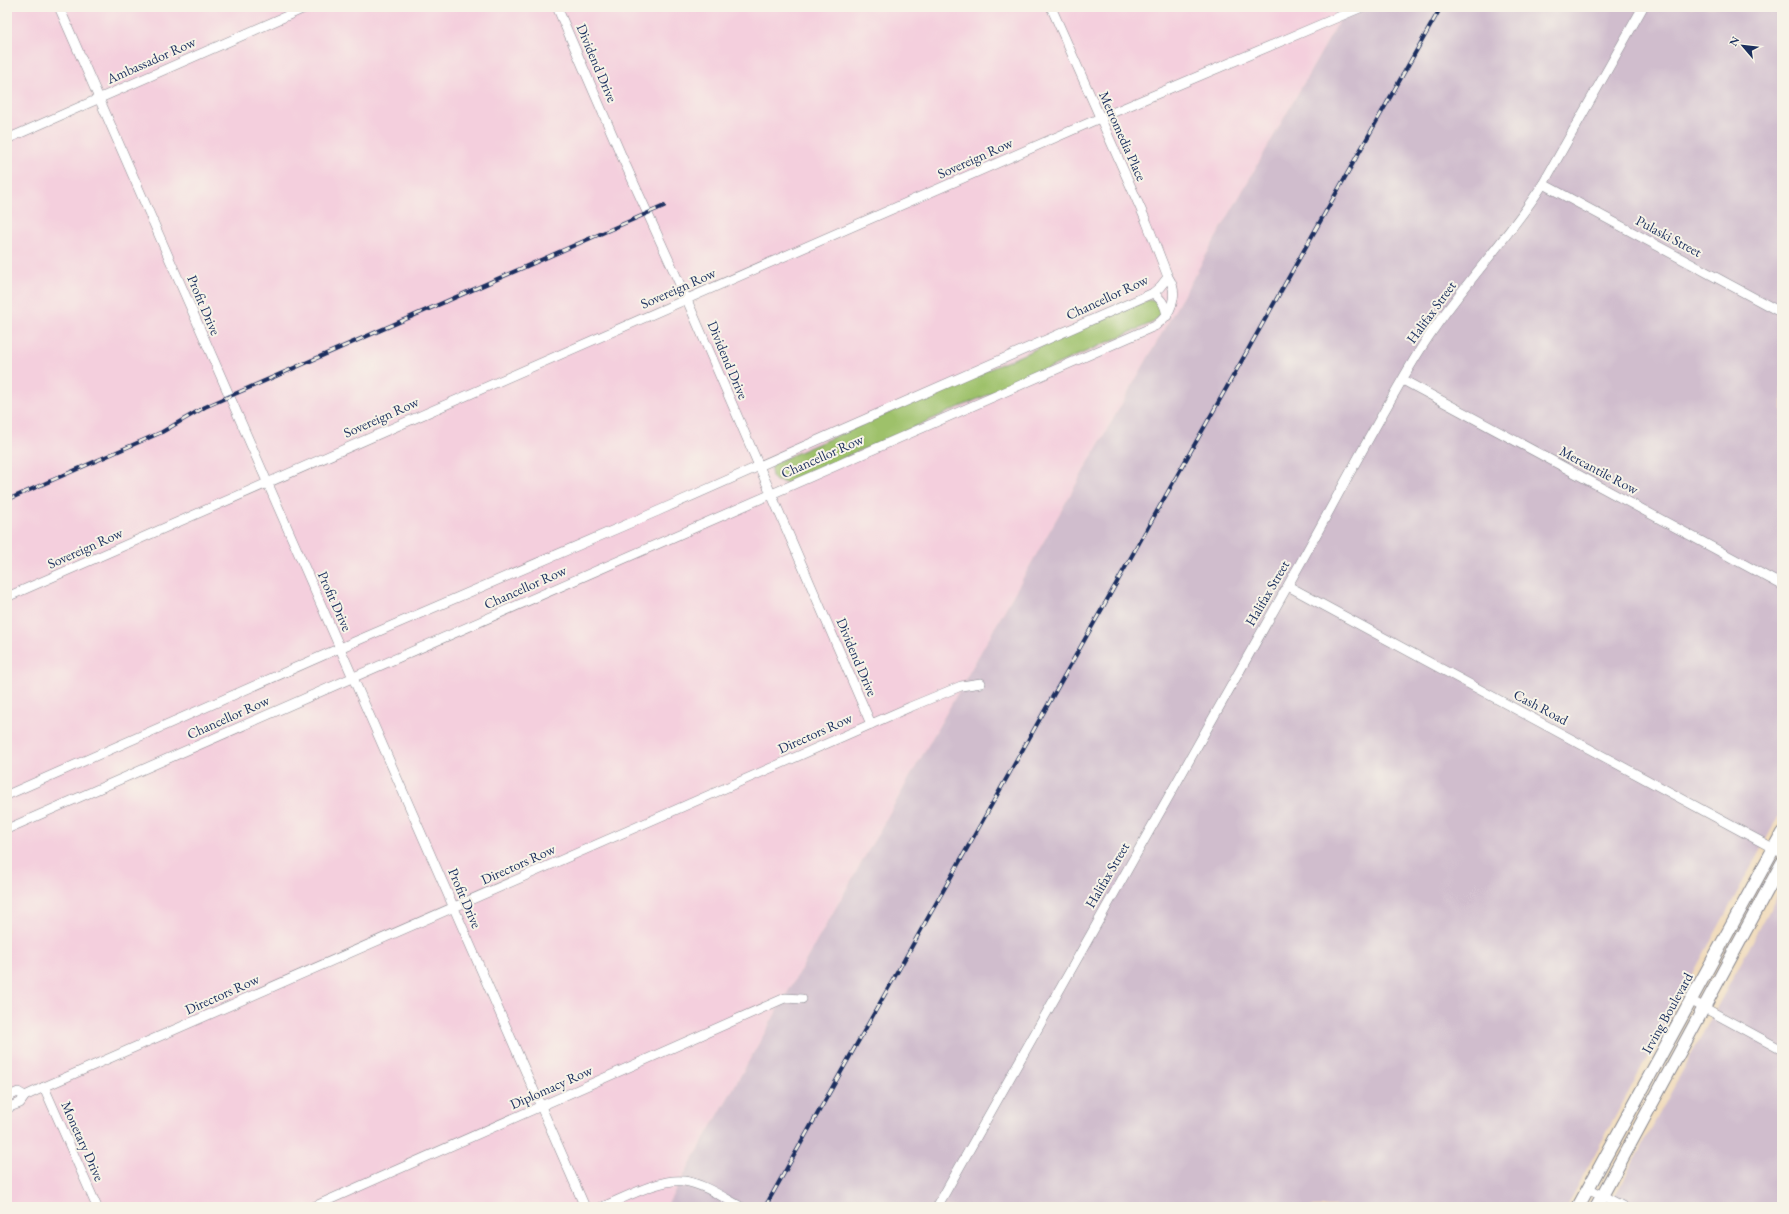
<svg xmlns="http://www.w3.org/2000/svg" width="1789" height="1214" font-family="'EB Garamond',serif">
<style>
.built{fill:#f4cfdd}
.industrial{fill:#d0bdcd}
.green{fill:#9ec16a;stroke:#5c7864}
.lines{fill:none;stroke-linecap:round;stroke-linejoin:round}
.minor-casing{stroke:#86858c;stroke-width:10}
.major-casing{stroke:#86858c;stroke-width:14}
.minor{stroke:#fff;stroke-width:9}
.major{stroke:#fff;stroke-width:12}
.rail-casing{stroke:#1b2f5e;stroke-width:4}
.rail{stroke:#f7f3e8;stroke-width:2.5;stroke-dasharray:8;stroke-linecap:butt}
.labels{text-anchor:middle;stroke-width:4;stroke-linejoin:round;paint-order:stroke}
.street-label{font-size:14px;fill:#1b2f5e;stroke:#f7f3e8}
</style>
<rect width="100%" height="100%" fill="#f7f3e8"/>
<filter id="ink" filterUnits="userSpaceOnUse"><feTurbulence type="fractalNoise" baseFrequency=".025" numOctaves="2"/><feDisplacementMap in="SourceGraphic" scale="8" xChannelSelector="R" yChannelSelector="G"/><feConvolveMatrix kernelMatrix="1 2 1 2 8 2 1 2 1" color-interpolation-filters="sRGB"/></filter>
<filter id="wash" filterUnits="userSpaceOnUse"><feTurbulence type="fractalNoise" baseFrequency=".012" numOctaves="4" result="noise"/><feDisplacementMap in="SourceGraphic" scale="16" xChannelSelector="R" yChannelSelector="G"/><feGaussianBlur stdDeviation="0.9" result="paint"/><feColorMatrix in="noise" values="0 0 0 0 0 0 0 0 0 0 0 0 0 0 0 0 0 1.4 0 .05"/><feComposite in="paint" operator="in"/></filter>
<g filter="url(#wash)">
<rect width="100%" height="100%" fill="#f1dbbb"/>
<polygon class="built" points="7,7 1347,7 666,1207 7,1207"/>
<g class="industrial">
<polygon points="1347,7 1782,7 1782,810 1566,1207 666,1207"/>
<polygon points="1782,887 1782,1207 1609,1207"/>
</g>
<path class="green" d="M1148,300C1157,300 1161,305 1161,314L1154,322L786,483L776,481C770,476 770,470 774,463Z"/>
</g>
<g filter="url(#ink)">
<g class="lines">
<defs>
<g id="minor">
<polyline points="59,7 585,1207"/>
<polyline points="557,7 622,157 687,300 871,724"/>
<polyline points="7,139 307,7"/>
<polyline points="1543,184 1782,313"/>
<path d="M1153,293C1162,300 1165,304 1167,316"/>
<polyline points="1403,380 1782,585"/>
<polyline points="1288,586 1782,853"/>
<polyline points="7,597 1100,118 1362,7"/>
<polyline points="7,795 340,648 658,511 836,432 1153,293 1160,287 1168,277"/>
<path d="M7,829L1155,326C1171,315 1180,294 1168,277L1147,223L1051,7"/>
<polyline points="1690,1000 1782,1050"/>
<polyline points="44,1087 97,1207"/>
<polyline points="7,1097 18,1092 25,1096"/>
<polyline points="7,1108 20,1103 25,1096 44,1087 910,707 961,686 981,683"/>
<polyline points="1588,1188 1624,1207"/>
<polyline points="313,1207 785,998 802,999"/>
<path d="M602,1207C625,1198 659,1178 684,1181C704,1184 724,1198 741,1207"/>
<path d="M937,1207C1052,1000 1170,794 1287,587C1330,511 1370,433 1415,358C1452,296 1504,245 1543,184L1643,7"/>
</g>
<g id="major">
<polyline points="1578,1207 1782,833"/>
<polyline points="1596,1207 1782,863"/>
</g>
</defs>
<use href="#minor" class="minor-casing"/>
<use href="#major" class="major-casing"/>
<use href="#minor" class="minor"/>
<use href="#major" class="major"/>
<defs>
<g id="rail">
<polyline points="7,500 162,432 205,407 664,206"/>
<polyline points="765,1207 1441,7"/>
</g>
</defs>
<use href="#rail" class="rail-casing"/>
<use href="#rail" class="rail"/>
</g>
</g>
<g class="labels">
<g class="street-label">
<text transform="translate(151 60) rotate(-24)" y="5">Ambassador Row</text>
<text transform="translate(597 63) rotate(67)" y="5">Dividend Drive</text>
<text transform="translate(1123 136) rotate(66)" y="5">Metromedia Place</text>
<text transform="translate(975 158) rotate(-24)" y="5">Sovereign Row</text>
<text transform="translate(1669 236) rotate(28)" y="5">Pulaski Street</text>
<text transform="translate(678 288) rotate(-24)" y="5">Sovereign Row</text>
<text transform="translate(1107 297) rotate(-25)" y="5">Chancellor Row</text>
<text transform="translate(204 305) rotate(67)" y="5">Profit Drive</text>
<text transform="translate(1431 312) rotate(-54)" y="5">Halifax Street</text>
<text transform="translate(728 360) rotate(67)" y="5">Dividend Drive</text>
<text transform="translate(381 417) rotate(-24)" y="5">Sovereign Row</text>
<text transform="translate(822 456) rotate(-24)" y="5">Chancellor Row</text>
<text transform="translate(1599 470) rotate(28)" y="5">Mercantile Row</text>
<text transform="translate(85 548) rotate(-24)" y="5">Sovereign Row</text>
<text transform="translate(525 587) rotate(-24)" y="5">Chancellor Row</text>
<text transform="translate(1267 593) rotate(-60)" y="5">Halifax Street</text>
<text transform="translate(335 601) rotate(66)" y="5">Profit Drive</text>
<text transform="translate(857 657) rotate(67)" y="5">Dividend Drive</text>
<text transform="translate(1541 707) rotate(28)" y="5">Cash Road</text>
<text transform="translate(228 717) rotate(-24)" y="5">Chancellor Row</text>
<text transform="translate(815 733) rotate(-24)" y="5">Directors Row</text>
<text transform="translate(518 864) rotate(-24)" y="5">Directors Row</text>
<text transform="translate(1107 875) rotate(-60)" y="5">Halifax Street</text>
<text transform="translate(465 898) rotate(67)" y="5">Profit Drive</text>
<text transform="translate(222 994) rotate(-24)" y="5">Directors Row</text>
<text transform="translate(1667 1013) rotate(-61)" y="5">Irving Boulevard</text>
<text transform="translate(551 1087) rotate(-24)" y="5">Diplomacy Row</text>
<text transform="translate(83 1141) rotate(66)" y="5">Monetary Drive</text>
</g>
</g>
<rect width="1789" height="1214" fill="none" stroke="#f7f3e8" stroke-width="24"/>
<g transform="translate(1743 46) rotate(298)" stroke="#f7f3e8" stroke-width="3" paint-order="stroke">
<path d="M0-3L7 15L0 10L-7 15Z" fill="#1b2f5e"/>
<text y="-6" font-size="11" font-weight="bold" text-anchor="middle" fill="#1b2f5e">N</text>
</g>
</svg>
